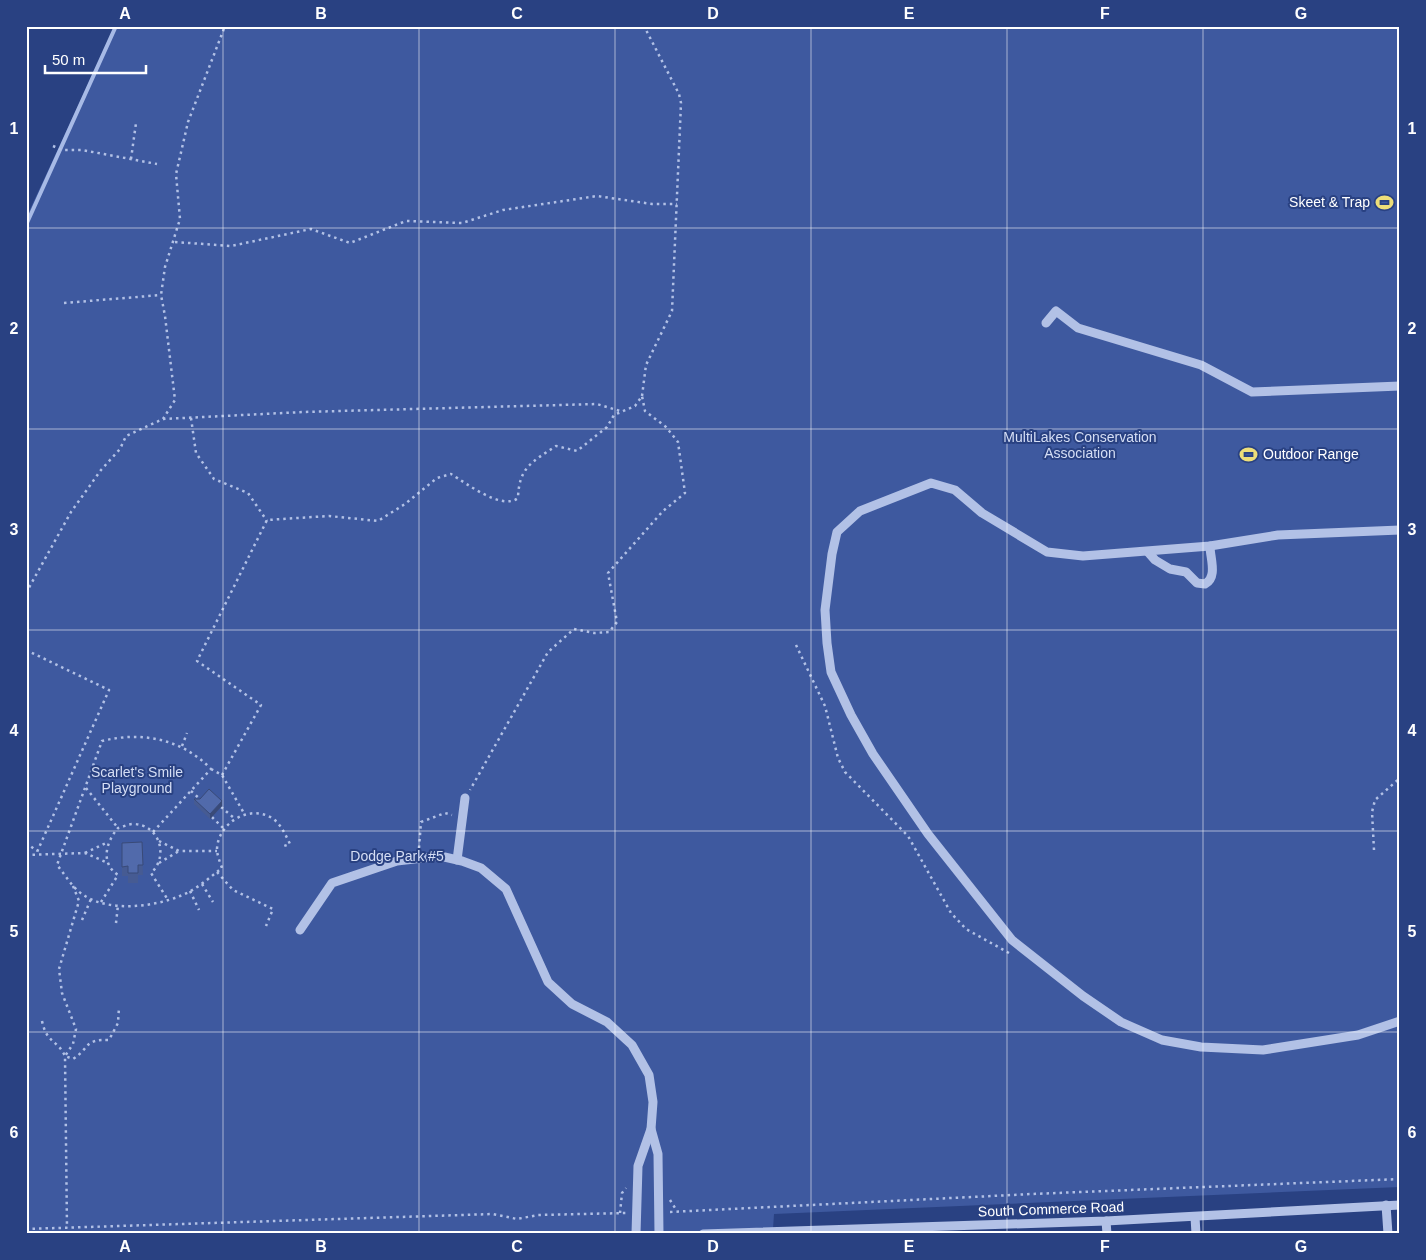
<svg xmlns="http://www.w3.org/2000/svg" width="1426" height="1260" font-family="Helvetica,sans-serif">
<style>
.green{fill:#3e599f}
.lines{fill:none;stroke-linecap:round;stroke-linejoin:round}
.stream{stroke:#a7bae6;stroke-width:4}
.path{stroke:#b2c1e6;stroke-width:2.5;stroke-dasharray:2.5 4;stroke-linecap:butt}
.minor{stroke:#b2c1e6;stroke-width:9}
.wall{fill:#465b93}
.shaded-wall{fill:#394a78}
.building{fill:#516aab;stroke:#394a78}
.grid{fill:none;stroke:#fff;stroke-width:1;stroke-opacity:0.55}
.labels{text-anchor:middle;stroke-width:4;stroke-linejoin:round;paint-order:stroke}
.poi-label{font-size:14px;fill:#fff;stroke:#294182;text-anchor:end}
.park-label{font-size:14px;fill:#d5def5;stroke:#294182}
.street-label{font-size:14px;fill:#fff;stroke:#294182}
.neatline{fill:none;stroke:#fff;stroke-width:2}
.grid-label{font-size:16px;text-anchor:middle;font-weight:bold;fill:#fff}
</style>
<rect width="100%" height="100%" fill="#294182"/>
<polygon class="green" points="115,26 1400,26 1400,1187 774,1214 773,1229 605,1234 26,1234 26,218"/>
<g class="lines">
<polyline class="stream" points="26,225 116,26"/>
<g class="path">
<polyline points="53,146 62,150 82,150 157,164"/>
<polyline points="131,159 136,123"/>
<polyline points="175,242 231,246 311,229 350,243 406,221 462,223 503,210 597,196 652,204 677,204"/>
<polyline points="64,303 161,295"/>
<polyline points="642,396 646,365 672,311 681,103 679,94 644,26"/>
<polyline points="191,418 196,453 214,479 248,493 267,521"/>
<polyline points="163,419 303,412 597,404 620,411"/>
<polyline points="26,593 71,512 101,470 120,449 126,436 163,419 175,400 165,316 161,295 165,267 180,219 176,174 188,122 225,26"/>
<polyline points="796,645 825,706 838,758 845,772 908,836 951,913 966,929 1009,953"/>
<polyline points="26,650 109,690 37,852"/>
<polyline points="182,746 187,733"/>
<polyline points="211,769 222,775 245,815"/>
<path d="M222,775L261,705L197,661L267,520L329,516L378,521L405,504L437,478L451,474C466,483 502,511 518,498C519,467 532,462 556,446L577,451L607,427L614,415L635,406L642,396L645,411L666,427L678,442L685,493L663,511L608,573L617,622L609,632L594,633L574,629L548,652L470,790"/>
<polyline points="86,788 118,828"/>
<polyline points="191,791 201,800"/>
<polyline points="221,807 234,818"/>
<polyline points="212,817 224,829"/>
<path d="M153,832L211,769C182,739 142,731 102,741L57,865C66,876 73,889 85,896C111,912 153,907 180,896C196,890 209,878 222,868C220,862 217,855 217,849C218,823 249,804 272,818C281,824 285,834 290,844L284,846"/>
<polyline points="159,841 179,851 217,851"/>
<polyline points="26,843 37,851"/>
<polyline points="419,848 421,822 445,813 452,815"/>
<polyline points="1374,850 1372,812 1375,800 1400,778"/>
<polyline points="85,853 108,842"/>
<polyline points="26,855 85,853 108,863"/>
<polyline points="159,863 179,851"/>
<polyline points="217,872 233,890 273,909 266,926"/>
<polyline points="202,884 213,902"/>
<path d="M73,886L79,901L59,969L62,993L76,1029L73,1044L65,1056L73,1059C90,1048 84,1039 109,1040L118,1023L119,1007"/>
<polyline points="190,891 199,910"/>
<path d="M101,902L118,875C100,863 106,842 118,828C123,827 128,824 133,824C160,824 169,857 151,873L168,900"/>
<polyline points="82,920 91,899"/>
<polyline points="116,923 118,905"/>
<path d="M42,1021C47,1044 57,1039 65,1056L67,1228"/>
<polyline points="670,1200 677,1211"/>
<polyline points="670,1212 1032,1194 1400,1179"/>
<polyline points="620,1213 622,1193 626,1188"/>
<polyline points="26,1229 493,1214 517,1219 538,1215 627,1213"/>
</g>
<g class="minor">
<polyline points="1046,323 1056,311 1078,328 1201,365 1252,392 1400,386"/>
<polyline points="1400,530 1278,535 1210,546 1083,556 1047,552 982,513 955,490 931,483 860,511 837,532 832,554 825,610 827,643 831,672 851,715 873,754 928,834 1012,940 1083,996 1121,1022 1162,1040 1201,1047 1263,1050 1358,1035 1400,1021"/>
<path d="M1148,552L1155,560L1170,569L1186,572L1197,583L1205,584C1218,577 1210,558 1210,546"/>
<polyline points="457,860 465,798"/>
<polyline points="300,930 332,883 397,861 440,856 462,861 481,868 506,889 548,982 572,1004 607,1022 632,1045 649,1075 653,1102 651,1129 638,1166 636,1234"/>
<polyline points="651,1129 658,1154 659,1234"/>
<polyline points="1386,1205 1388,1234"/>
<polyline points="1195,1217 1196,1234"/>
<polyline points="1106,1221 1107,1234"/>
<polyline points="703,1234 1106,1221 1400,1205"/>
</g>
</g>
<g class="wall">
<polygon points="194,799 222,806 210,819 194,804"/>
<polygon points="142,842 143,875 138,875 138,883 128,883 128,876 122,876 122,843"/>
</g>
<polygon class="shaded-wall" points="222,801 222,806 210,819 210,814"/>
<g class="building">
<polygon points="209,789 222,801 210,814 194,799 200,799"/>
<polygon points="142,842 143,865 138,865 138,873 128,873 128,866 122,867 122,843"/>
</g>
<path class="grid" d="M223,26V1234M419,26V1234M615,26V1234M811,26V1234M1007,26V1234M1203,26V1234M26,228H1400M26,429H1400M26,630H1400M26,831H1400M26,1032H1400"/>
<defs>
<symbol id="stadium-bare" viewBox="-9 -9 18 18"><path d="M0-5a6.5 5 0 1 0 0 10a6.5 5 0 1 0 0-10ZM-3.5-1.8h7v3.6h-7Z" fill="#edde79" stroke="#294182" stroke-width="2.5" paint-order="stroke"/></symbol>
</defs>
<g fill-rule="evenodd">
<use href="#stadium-bare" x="1372" y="190" width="25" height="25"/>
<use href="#stadium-bare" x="1236" y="442" width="25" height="25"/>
</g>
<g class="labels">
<g class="poi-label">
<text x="1370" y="207">Skeet &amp; Trap</text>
<text x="1263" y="459" text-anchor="start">Outdoor Range</text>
</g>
<g class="park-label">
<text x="1080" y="442">MultiLakes Conservation<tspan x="1080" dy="16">Association</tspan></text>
<text x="137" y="777">Scarlet's Smile<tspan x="137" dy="16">Playground</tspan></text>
<text x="397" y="861">Dodge Park #5</text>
</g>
<g class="street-label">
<text transform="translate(1051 1209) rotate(-2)" y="5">South Commerce Road</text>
</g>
</g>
<rect width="1426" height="1260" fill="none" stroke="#294182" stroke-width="55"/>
<path d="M45 65v8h101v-8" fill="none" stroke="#ffffff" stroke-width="2.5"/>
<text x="52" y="65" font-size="15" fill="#ffffff" stroke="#294182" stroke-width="4" paint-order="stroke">50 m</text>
<rect x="28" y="28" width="1370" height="1204" class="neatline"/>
<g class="grid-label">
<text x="125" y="19">A</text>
<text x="321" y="19">B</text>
<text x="517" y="19">C</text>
<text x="713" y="19">D</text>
<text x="909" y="19">E</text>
<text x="1105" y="19">F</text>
<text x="1301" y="19">G</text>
<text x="14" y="134">1</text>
<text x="1412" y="134">1</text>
<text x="14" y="334">2</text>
<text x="1412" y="334">2</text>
<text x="14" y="535">3</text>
<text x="1412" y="535">3</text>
<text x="14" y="736">4</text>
<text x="1412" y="736">4</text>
<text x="14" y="937">5</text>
<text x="1412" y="937">5</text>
<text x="14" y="1138">6</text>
<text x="1412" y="1138">6</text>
<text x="125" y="1252">A</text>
<text x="321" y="1252">B</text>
<text x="517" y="1252">C</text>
<text x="713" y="1252">D</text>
<text x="909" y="1252">E</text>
<text x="1105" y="1252">F</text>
<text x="1301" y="1252">G</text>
</g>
</svg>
